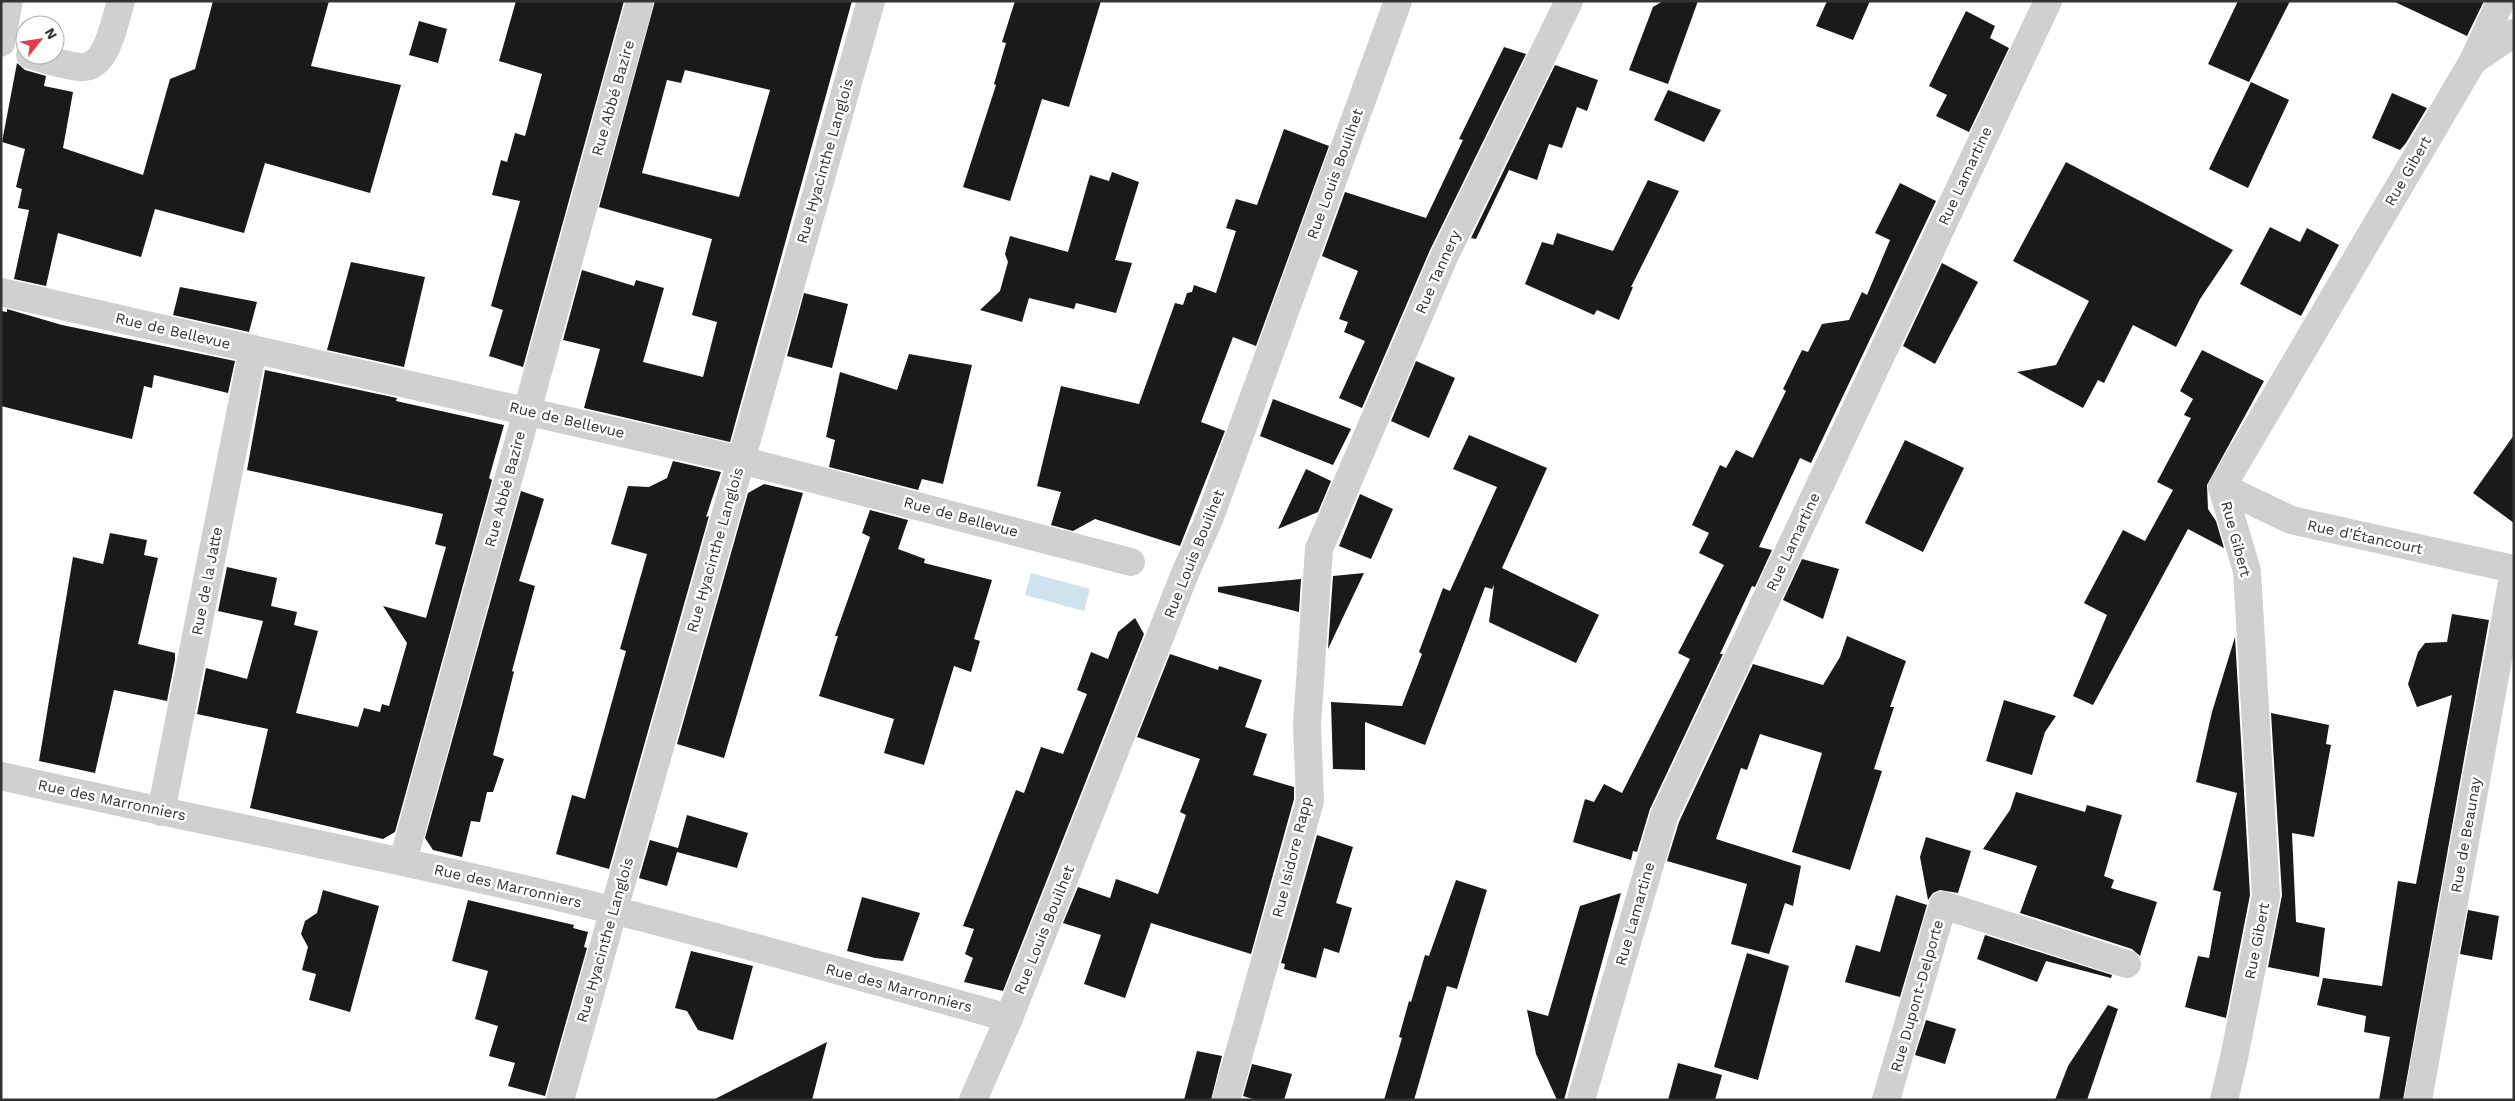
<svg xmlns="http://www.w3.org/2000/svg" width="2515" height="1101" font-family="'Work Sans',sans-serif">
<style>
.water{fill:#cfe2ee}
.building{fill:#1a1a1a;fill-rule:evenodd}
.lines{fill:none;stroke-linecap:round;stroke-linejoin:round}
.minor{stroke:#d0d0d0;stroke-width:28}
.labels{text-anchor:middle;stroke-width:5;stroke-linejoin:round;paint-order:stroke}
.street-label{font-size:15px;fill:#333;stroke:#fff}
</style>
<rect width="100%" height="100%" fill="#fff"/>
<polygon class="water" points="1031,573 1090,589 1084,611 1025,595"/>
<g class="building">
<polygon points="213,1 329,1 311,66 401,85 370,193 265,163 244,233 155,209 141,257 58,233 46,286 14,279 29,210 18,208 22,189 16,187 25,149 2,142 17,63 25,70 46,76 44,86 73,92 63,148 143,175 170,79 195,69"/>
<polygon points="516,1 624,1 523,367 489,356 503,310 491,306 520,201 492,195 501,160 507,162 515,133 525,136 542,74 499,61"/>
<path d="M655,1H852L730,442L584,408L600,349L563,340L582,270L634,286L636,280L664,288L643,362L703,377L717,322L692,315L712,239L599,207ZM685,70L770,90L739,197L642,173L667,80L681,83Z"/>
<polygon points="1015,1 1101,1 1069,107 1042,99 1010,201 963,187 996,85 994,84 1006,43 1002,42"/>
<polygon points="1663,1 1698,1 1668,84 1629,70 1653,7"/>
<polygon points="1827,1 1870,1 1853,40 1816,26"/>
<polygon points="2238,1 2290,1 2249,82 2208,64"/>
<polygon points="2393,1 2484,1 2467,36"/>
<polygon points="1966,11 1995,26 1990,38 2009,48 1969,132 1936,116 1947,95 1929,86"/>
<polygon points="419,21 447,29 438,63 409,55"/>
<polygon points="1504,47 1526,54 1430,250 1362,408 1339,398 1365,341 1344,332 1348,322 1339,319 1358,271 1322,256 1345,192 1426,218 1463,140 1459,139"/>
<polygon points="1555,65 1598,80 1587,111 1577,107 1562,148 1549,144 1537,180 1509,170 1476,239 1471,238"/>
<polygon points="2251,82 2289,100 2248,188 2209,169"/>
<polygon points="1668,90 1721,110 1704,142 1654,120"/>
<polygon points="2392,93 2427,108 2406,143 2400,150 2372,138"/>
<polygon points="1284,129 1329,146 1256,346 1233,337 1201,422 1225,431 1180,546 1095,519 1073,531 1051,525 1061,492 1037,486 1061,386 1139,404 1175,303 1183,305 1187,293 1192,292 1194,285 1216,293 1236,231 1226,228 1236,199 1257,205"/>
<polygon points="2066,162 2233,250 2200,299 2176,347 2133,325 2104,383 2098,380 2083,408 2017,372 2056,365 2089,301 2013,261"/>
<polygon points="1112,172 1139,182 1115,260 1132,263 1116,313 1076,303 1074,309 1029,298 1022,322 980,310 1000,291 1008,262 1005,254 1010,236 1068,252 1090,175 1109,181"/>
<polygon points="1648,180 1679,191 1631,287 1633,287 1619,320 1597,310 1594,315 1525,284 1542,242 1553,245 1557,233 1613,251"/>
<polygon points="1900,183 1936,201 1811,463 1800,458 1759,547 1772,550 1755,587 1752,586 1720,654 1723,654 1650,809 1637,852 1633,851 1631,860 1573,842 1585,799 1594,802 1604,784 1622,793 1690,659 1678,653 1724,565 1699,553 1709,533 1692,525 1720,465 1726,468 1736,450 1753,458 1786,391 1783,389 1802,350 1808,352 1822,324 1849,320 1862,292 1867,295 1890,240 1875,233"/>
<polygon points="2270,227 2300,242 2307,228 2339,245 2301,316 2240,284"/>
<polygon points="351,262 425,277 404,367 327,350"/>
<polygon points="1942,263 1978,282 1935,364 1903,346"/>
<polygon points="180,287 257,302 249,332 173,315"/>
<polygon points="804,293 848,304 832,368 787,356"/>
<polygon points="7,309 62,325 235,361 228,393 154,375 152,388 144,386 132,439 1,406 1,311 7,312"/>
<polygon points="2202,350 2264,381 2207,485 2208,509 2216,521 2224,548 2188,529 2093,705 2073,696 2107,615 2084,603 2123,530 2145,541 2173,490 2157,482 2191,418 2184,415 2193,399 2180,391"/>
<polygon points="909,354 972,365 943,484 922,479 918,490 829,467 835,440 826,437 840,372 897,390"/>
<polygon points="1416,361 1455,378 1429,438 1391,421"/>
<polygon points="265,370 397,398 396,401 504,425 489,478 492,480 395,832 383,839 250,808 268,729 197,714 206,668 247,679 263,621 218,611 227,567 277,578 271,606 297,612 294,625 318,631 296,713 358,727 364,708 380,712 382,704 389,706 407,643 383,606 426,618 446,547 435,544 443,514 247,470"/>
<polygon points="1273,399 1351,429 1333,465 1260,436"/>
<polygon points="1469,435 1547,468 1502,568 1599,615 1576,663 1489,622 1494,585 1492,589 1485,587 1425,745 1365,722 1365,770 1333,769 1331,702 1402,706 1422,654 1419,652 1443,588 1450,591 1497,487 1453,469"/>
<polygon points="2514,435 2514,523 2473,493"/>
<polygon points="1905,440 1964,468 1923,552 1865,523"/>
<polygon points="673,461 721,472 706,517 709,516 609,869 556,854 572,795 585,799 626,651 620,649 647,554 611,544 628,486 649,487 667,478"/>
<polygon points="1306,469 1331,481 1318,512 1278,529"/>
<polygon points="764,484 803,493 724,758 677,744 748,493"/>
<polygon points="521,491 544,499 519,581 535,586 512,671 514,672 493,755 504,759 493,792 487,792 480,822 471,821 462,857 433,850 425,838"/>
<polygon points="1360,494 1393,509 1371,559 1339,546"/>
<polygon points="870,510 908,520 898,549 925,559 924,563 992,580 974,639 980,641 971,672 954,666 924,765 884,753 894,719 819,696 838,636 835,636 870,537 862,533"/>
<polygon points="110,533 147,540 144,555 158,558 138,644 175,653 175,660 167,701 114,690 95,773 39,761 73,557 103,564"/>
<polygon points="1802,559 1839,569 1823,619 1783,600"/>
<polygon points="1364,573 1328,649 1333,576"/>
<polygon points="1301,579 1299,612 1218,592 1218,587"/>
<polygon points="2452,614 2489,620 2403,1100 2379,1100 2390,1037 2364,1032 2366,1016 2317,1005 2323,978 2382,986 2398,881 2416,884 2452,695 2417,707 2408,684 2418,652 2425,643 2447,642"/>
<polygon points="1135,618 1144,634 1003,991 964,982 973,958 965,954 974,929 963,926 1016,790 1024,793 1041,747 1063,754 1087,694 1077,690 1091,652 1108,659 1118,632"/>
<polygon points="1847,636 1906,661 1890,707 1894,707 1874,769 1882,771 1850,870 1792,852 1822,753 1760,734 1747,770 1741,768 1716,839 1801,866 1793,906 1785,903 1769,954 1731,944 1747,884 1667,861 1679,822 1753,664 1823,685 1840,657"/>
<polygon points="2235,637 2250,895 2226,1018 2185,1007 2198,956 2209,958 2221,892 2213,890 2237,793 2196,782 2212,712"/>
<polygon points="1170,654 1218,670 1219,666 1262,680 1245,727 1267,734 1253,775 1294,787 1294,799 1251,954 1151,923 1125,998 1084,984 1101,935 1063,923 1078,887 1110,898 1116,879 1158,894 1186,815 1180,812 1200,759 1137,737"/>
<polygon points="2004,700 2056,716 2045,732 2032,775 1986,761"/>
<polygon points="2271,713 2329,725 2326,744 2331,745 2314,837 2292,833 2296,922 2325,928 2319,977 2268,967 2282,895"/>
<polygon points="2016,792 2085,812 2087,805 2122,815 2104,876 2114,880 2111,888 2157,902 2140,956 2132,949 2020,913 2037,866 1983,849 2010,810"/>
<polygon points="687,815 748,833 737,868 677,852 667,886 639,878 650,840 678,848"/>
<polygon points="1317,835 1353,847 1336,903 1352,908 1339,953 1324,948 1316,978 1284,969 1285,964 1281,963"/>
<polygon points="1926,837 1971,851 1958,893 1940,890 1933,893 1928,900 1920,857"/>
<polygon points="1456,880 1487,890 1457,989 1447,986 1414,1100 1384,1100 1402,1038 1399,1037 1409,1001 1411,1002 1425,955 1429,956"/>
<polygon points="323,890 379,906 350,1012 309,1000 316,974 302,970 308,947 301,934 305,921 317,913"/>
<polygon points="1621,893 1564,1100 1557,1100 1536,1054 1527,1010 1548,1016 1580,906"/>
<polygon points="1896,895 1927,905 1900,997 1845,982 1856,945 1880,952"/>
<polygon points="862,897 920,913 903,961 875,958 847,951"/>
<polygon points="468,900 574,925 573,928 588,932 584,947 587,948 545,1096 508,1086 515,1063 489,1056 498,1026 475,1019 488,971 452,961"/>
<polygon points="2468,910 2499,916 2492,960 2460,954"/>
<polygon points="1985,935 2112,975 2111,978 2046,961 2037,982 1977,959"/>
<polygon points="691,951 753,966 733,1040 698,1030 687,1011 675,1008"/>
<polygon points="1747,953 1789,966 1758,1080 1714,1067"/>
<polygon points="2108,1005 2118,1009 2087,1100 2055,1100 2068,1066"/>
<polygon points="1926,1020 1956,1029 1945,1064 1915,1055"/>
<polygon points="827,1042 812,1100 713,1100"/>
<polygon points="1197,1051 1222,1056 1211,1100 1184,1100"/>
<polygon points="1678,1063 1722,1075 1715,1100 1668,1100"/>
<polygon points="1252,1064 1292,1074 1284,1100 1256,1100 1243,1096"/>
</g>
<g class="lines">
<g class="minor">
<polyline points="1,43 9,1"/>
<path d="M30,55C45,59 62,65 79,67C108,70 114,22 121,1"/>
<polyline points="2473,61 2514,33"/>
<polyline points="1,292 741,460 1131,562"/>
<polyline points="2222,487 2291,520 2514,569"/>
<path d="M1,776C204,822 409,860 612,910C745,943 876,982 1009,1018"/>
<polyline points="161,812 253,349"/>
<polyline points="403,861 640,1"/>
<polyline points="560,1100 871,1"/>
<polyline points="973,1100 1009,1018 1186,571 1210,517 1398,1"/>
<polyline points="1226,1100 1310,801 1307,725 1319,549 1444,257 1569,1"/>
<polyline points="1581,1100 1664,816 2048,1"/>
<polyline points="1886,1100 1943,905 2127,964"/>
<polyline points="2224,1100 2234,1058 2266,896 2247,571 2222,487 2473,61 2501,1"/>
<polyline points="2418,1100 2514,571"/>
</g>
</g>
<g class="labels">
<g class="street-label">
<text transform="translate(613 98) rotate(-74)" y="5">Rue Abbé Bazire</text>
<text transform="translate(825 161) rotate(-74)" y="5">Rue Hyacinthe Langlois</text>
<text transform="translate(2408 171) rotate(-60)" y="5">Rue Gibert</text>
<text transform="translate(1335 174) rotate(-70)" y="5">Rue Louis Bouilhet</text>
<text transform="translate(1965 176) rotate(-65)" y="5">Rue Lamartine</text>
<text transform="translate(1438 272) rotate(-66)" y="5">Rue Tannery</text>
<text transform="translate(173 331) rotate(13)" y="5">Rue de Bellevue</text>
<text transform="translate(567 420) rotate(13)" y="5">Rue de Bellevue</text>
<text transform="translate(505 489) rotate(-75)" y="5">Rue Abbé Bazire</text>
<text transform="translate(961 517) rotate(15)" y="5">Rue de Bellevue</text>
<text transform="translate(2365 537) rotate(12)" y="5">Rue d'Étancourt</text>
<text transform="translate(2236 539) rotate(75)" y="5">Rue Gibert</text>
<text transform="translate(1793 542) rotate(-65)" y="5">Rue Lamartine</text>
<text transform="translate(715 550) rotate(-74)" y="5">Rue Hyacinthe Langlois</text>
<text transform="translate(1194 554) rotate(-68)" y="5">Rue Louis Bouilhet</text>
<text transform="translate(207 581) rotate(-79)" y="5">Rue de la Jatte</text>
<text transform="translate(112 800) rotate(12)" y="5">Rue des Marronniers</text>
<text transform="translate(2466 835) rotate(-80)" y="5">Rue de Beaunay</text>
<text transform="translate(1292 857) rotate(-76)" y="5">Rue Isidore Rapp</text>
<text transform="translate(508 886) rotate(13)" y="5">Rue des Marronniers</text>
<text transform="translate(1635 914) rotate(-74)" y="5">Rue Lamartine</text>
<text transform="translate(1044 930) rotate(-68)" y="5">Rue Louis Bouilhet</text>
<text transform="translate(605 940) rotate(-74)" y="5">Rue Hyacinthe Langlois</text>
<text transform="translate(2257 941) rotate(-79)" y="5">Rue Gibert</text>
<text transform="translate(899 988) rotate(15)" y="5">Rue des Marronniers</text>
<text transform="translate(1917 996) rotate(-74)" y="5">Rue Dupont-Delporte</text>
</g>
</g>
<rect width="2515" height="1101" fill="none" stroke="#333333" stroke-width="5"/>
<g transform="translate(40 40) rotate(60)"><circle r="24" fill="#ffffff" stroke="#adadad"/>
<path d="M0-4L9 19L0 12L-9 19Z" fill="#e63946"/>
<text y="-8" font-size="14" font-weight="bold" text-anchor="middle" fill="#333333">N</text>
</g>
</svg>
